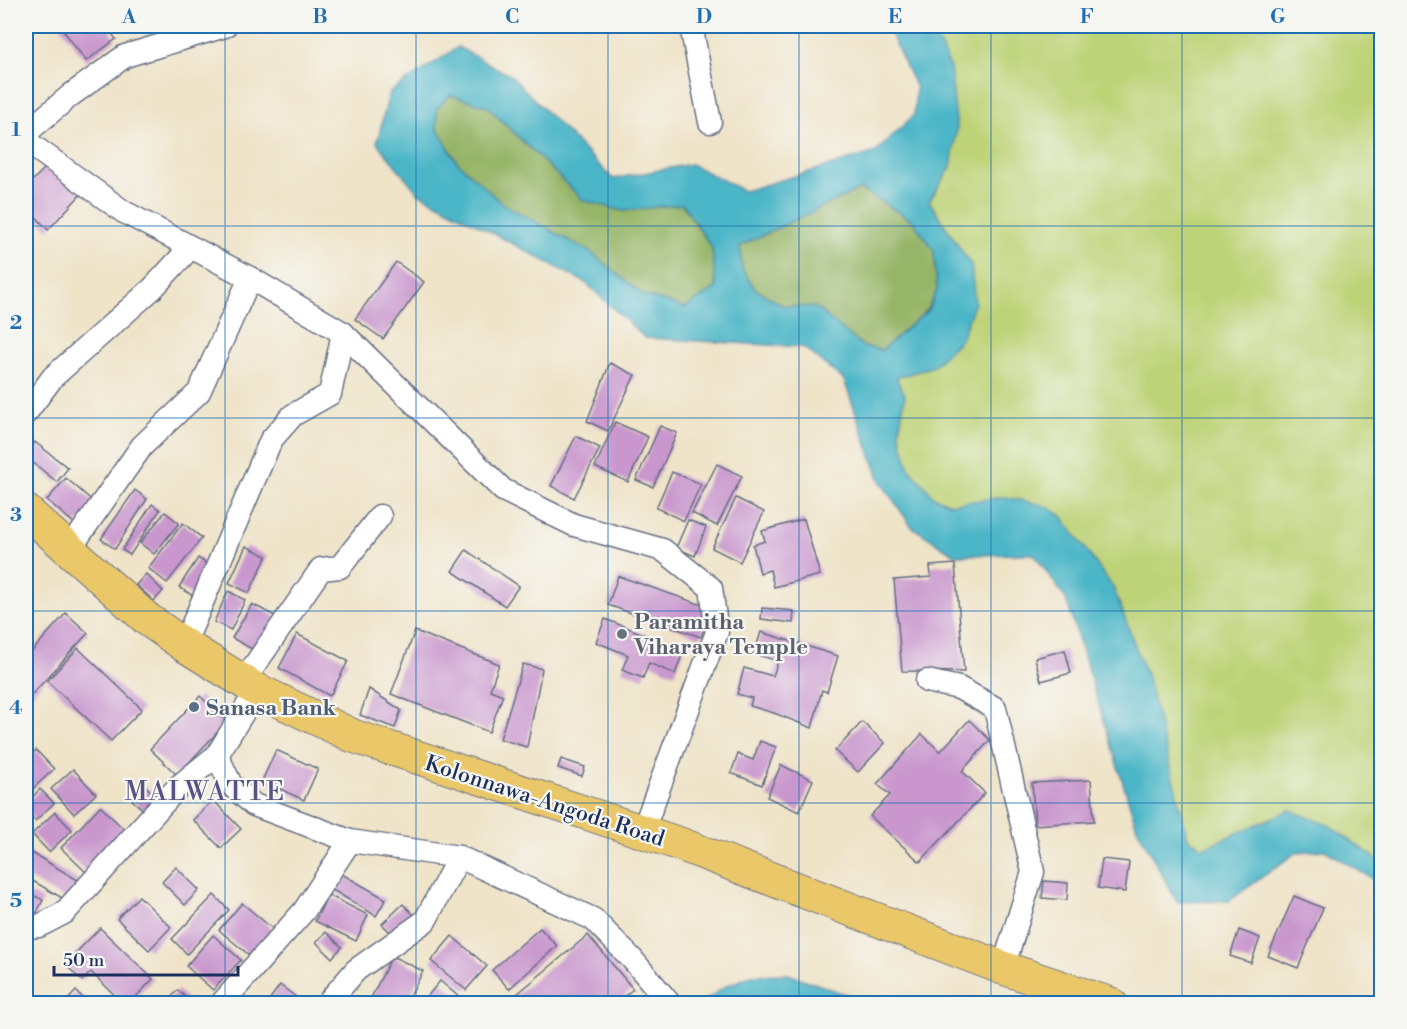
<svg xmlns="http://www.w3.org/2000/svg" width="1407" height="1029" font-family="'Libre Bodoni',serif">
<style>
.green{fill:#bed377;stroke:#6c816a;stroke-width:1.5}
.forest{fill:#96b568;stroke:#587263;stroke-width:1.5}
.water{fill:#4bb6c7;stroke:#337292;stroke-width:1.5;fill-rule:evenodd}
.building{fill:#c997ce}
.lines{fill:none;stroke-linecap:round;stroke-linejoin:round}
.minor-casing{stroke:#656e83;stroke-width:25}
.primary-casing{stroke:#656e83;stroke-width:35}
.minor{stroke:#fff;stroke-width:22}
.primary{stroke:#eac769;stroke-width:33}
.grid{fill:none;stroke:#1f6fb2;stroke-width:1.5;stroke-opacity:0.55}
.worship-dot{fill:#6b7280;stroke:#f6f6f2;stroke-width:2}
.service-dot{fill:#5c6f8a;stroke:#f6f6f2;stroke-width:2}
.labels{text-anchor:middle;stroke-width:4.5;stroke-linejoin:round;paint-order:stroke}
.worship-label{font-size:22px;font-weight:bold;fill:#5b616d;stroke:#f6f6f2;text-anchor:start}
.service-label{font-size:22px;font-weight:bold;fill:#4e5e75;stroke:#f6f6f2;text-anchor:start}
.street-label{font-size:22px;fill:#1b2f5e;stroke:#f6f6f2}
.quarter-label{font-size:26px;letter-spacing:1.5px;fill:#585385;stroke:#f6f6f2}
.neatline{fill:none;stroke:#1f6fb2;stroke-width:2}
.grid-label{font-size:20px;text-anchor:middle;font-weight:bold;fill:#1f6fb2}
</style>
<rect width="100%" height="100%" fill="#f6f6f2"/>
<filter id="ink" filterUnits="userSpaceOnUse"><feTurbulence type="fractalNoise" baseFrequency=".0167" numOctaves="2"/><feDisplacementMap in="SourceGraphic" scale="12" xChannelSelector="R" yChannelSelector="G"/><feConvolveMatrix kernelMatrix="1 2 1 2 8 2 1 2 1" color-interpolation-filters="sRGB"/></filter>
<filter id="wash" filterUnits="userSpaceOnUse"><feTurbulence type="fractalNoise" baseFrequency=".008" numOctaves="4" result="noise"/><feDisplacementMap in="SourceGraphic" scale="24" xChannelSelector="R" yChannelSelector="G"/><feGaussianBlur stdDeviation="1.35" result="paint"/><feColorMatrix in="noise" values="0 0 0 0 0 0 0 0 0 0 0 0 0 0 0 0 0 1.4 0 .05"/><feComposite in="paint" operator="in"/></filter>
<g filter="url(#wash)">
<rect width="100%" height="100%" fill="#efe3c8"/>
<polygon class="green" points="931,26 1381,26 1381,862 1330,826 1290,810 1203,848 1188,838 1148,680 1113,587 1005,497 950,504 934,497 909,468 899,432 905,395 896,378 934,366 961,339 971,265 929,201 951,167 950,67"/>
<g class="forest">
<polygon points="450,95 486,105 583,200 623,211 682,204 712,248 716,288 685,308 643,295 592,253 503,204 457,162 437,128 437,108"/>
<polygon points="860,189 912,220 934,250 937,290 927,310 882,350 864,347 815,307 784,306 755,289 742,269 740,246"/>
</g>
<g class="water">
<path d="M887,26H931L950,67L957,129L951,167L929,201L971,265L975,303L961,339L934,366L896,378L905,395L899,432L909,468L934,497L950,504L1005,497L1044,505L1061,515L1113,587L1148,680L1188,838L1203,848L1290,810L1330,826L1381,862V884L1325,850L1297,852L1229,901L1177,902L1137,828L1066,599L1034,554L955,555L912,527L880,481L844,380L803,347L645,338L586,283L418,193L377,143L389,93L458,47L510,75L613,179L691,164L744,191L876,152L914,115L916,88ZM450,95L487,106L583,200L623,211L683,204L712,248L716,288L685,308L643,295L592,253L503,204L457,162L437,128V108ZM860,189L912,220L934,250L937,290L928,310L882,350L864,347L815,307L784,306L755,289L742,269L740,246Z"/>
<polygon points="788,974 871,1003 702,1003 724,987 752,975"/>
</g>
<g id="blocks">
<g class="building">
<polygon points="60,26 106,26 116,39 86,61"/>
<polygon points="50,163 83,192 48,230 26,206 26,187"/>
<polygon points="396,262 424,282 383,339 355,319"/>
<polygon points="610,363 635,375 608,431 587,421"/>
<polygon points="615,422 648,437 628,482 595,467"/>
<polygon points="660,426 677,433 653,487 636,480"/>
<polygon points="576,436 600,448 574,498 551,486"/>
<polygon points="35,442 68,468 57,482 26,457 26,454"/>
<polygon points="717,464 742,476 717,526 692,513"/>
<polygon points="672,472 701,484 684,521 656,508"/>
<polygon points="66,478 95,503 76,525 47,500"/>
<polygon points="135,490 147,499 115,549 101,539"/>
<polygon points="736,498 764,512 740,562 712,548"/>
<polygon points="152,504 160,510 130,555 122,550"/>
<polygon points="165,512 179,523 154,554 140,543"/>
<polygon points="804,519 820,575 774,587 770,570 760,573 753,545 765,541 762,531"/>
<polygon points="688,520 706,527 695,556 676,548"/>
<polygon points="183,523 202,538 167,583 148,568"/>
<polygon points="246,546 267,556 249,593 229,583"/>
<polygon points="466,550 519,586 505,606 452,571"/>
<polygon points="198,558 212,567 193,596 179,587"/>
<polygon points="955,564 964,672 902,671 894,580 931,577 930,566"/>
<polygon points="146,574 163,591 154,601 136,585"/>
<polygon points="618,576 711,608 701,637 608,605"/>
<polygon points="228,591 245,600 231,630 214,622"/>
<polygon points="252,604 277,617 257,652 232,638"/>
<polygon points="762,608 794,611 793,623 761,619"/>
<polygon points="66,613 88,633 26,701 26,658"/>
<polygon points="605,619 684,650 675,674 649,663 643,678 622,670 628,655 596,642"/>
<polygon points="415,631 499,664 490,690 503,695 489,732 391,694"/>
<polygon points="761,632 838,656 827,692 822,690 812,728 774,713 750,706 752,698 737,694 744,668 773,676 778,661 754,654"/>
<polygon points="297,634 348,661 330,696 279,668"/>
<polygon points="78,648 142,709 111,741 47,681"/>
<polygon points="1065,650 1071,673 1041,681 1035,658"/>
<polygon points="523,664 542,669 527,747 500,739"/>
<polygon points="369,689 401,710 395,728 360,715"/>
<polygon points="200,696 227,722 177,775 150,749"/>
<polygon points="969,720 990,740 962,771 985,793 920,862 870,816 890,795 877,784 922,734 940,752"/>
<polygon points="862,722 885,743 858,772 835,751"/>
<polygon points="760,741 776,747 762,785 731,773 738,754 753,760"/>
<polygon points="36,750 54,769 26,795 26,759"/>
<polygon points="276,750 318,769 304,800 262,781"/>
<polygon points="561,759 585,767 582,776 558,768"/>
<polygon points="781,765 813,780 799,812 767,797"/>
<polygon points="73,769 96,794 74,814 51,789"/>
<polygon points="1091,780 1094,821 1035,825 1032,783"/>
<polygon points="145,786 160,799 147,813 132,800"/>
<polygon points="40,789 54,803 35,821 26,811 26,804"/>
<polygon points="213,800 241,829 221,848 193,820"/>
<polygon points="100,806 129,834 90,876 61,848"/>
<polygon points="55,812 72,830 49,852 32,834"/>
<polygon points="27,850 81,882 69,902 26,877"/>
<polygon points="1102,859 1129,862 1125,892 1098,888"/>
<polygon points="176,867 199,890 185,905 162,882"/>
<polygon points="340,873 386,899 376,916 331,889"/>
<polygon points="1044,881 1068,883 1067,900 1042,898"/>
<polygon points="31,894 43,900 35,916 26,911 26,904"/>
<polygon points="214,895 229,910 187,954 172,939"/>
<polygon points="328,895 368,915 356,941 315,921"/>
<polygon points="139,896 171,927 149,950 117,919"/>
<polygon points="1294,896 1323,908 1298,968 1268,956"/>
<polygon points="242,903 273,929 250,956 219,930"/>
<polygon points="403,904 414,915 393,935 382,924"/>
<polygon points="100,928 153,979 129,1004 124,1004 91,972 82,981 65,964"/>
<polygon points="540,928 557,946 509,989 492,970"/>
<polygon points="1239,930 1260,938 1251,963 1230,956"/>
<polygon points="326,932 342,947 332,958 316,942"/>
<polygon points="213,935 241,960 213,990 186,966"/>
<polygon points="588,935 633,989 615,1004 505,1004"/>
<polygon points="452,936 487,966 466,990 431,961"/>
<polygon points="392,956 423,971 406,1004 381,1004 371,998"/>
<polygon points="440,981 465,1002 464,1004 421,1004"/>
<polygon points="280,985 305,1004 266,1004"/>
<polygon points="178,990 192,1004 165,1004"/>
<polygon points="76,991 89,1004 64,1004"/>
</g>
</g>
</g>
<g filter="url(#ink)">
<use href="#blocks" fill-opacity="0" stroke="#656e83" stroke-width="1.5"/>
<g class="lines">
<defs>
<g id="minor">
<polyline points="691,26 710,122"/>
<polyline points="26,133 71,95 125,56 225,26"/>
<polyline points="26,141 124,212 250,278 343,333 503,490 574,525 663,550 711,588 717,632 642,833"/>
<polyline points="26,413 53,377 152,289 190,248"/>
<polyline points="69,550 142,446 199,392 250,278"/>
<polyline points="184,645 271,440 293,415 330,394 343,333"/>
<polyline points="927,681 959,688 995,708 1033,872 1003,968"/>
<polyline points="243,682 321,569 340,567 380,516"/>
<polyline points="257,690 217,755 231,785 254,805 350,841 459,857 593,919 632,959 670,1004"/>
<polyline points="26,927 39,926 64,913 179,786 217,755"/>
<polyline points="221,1004 304,911 350,841"/>
<polyline points="329,1004 331,999 356,970 425,921 459,857"/>
</g>
<polyline id="primary" points="26,511 147,619 184,645 257,690 353,736 680,844 1003,968 1111,1004"/>
</defs>
<use href="#minor" class="minor-casing"/>
<use href="#primary" class="primary-casing"/>
<use href="#minor" class="minor"/>
<use href="#primary" class="primary"/>
</g>
</g>
<path class="grid" d="M225,26V1004M416,26V1004M608,26V1004M799,26V1004M991,26V1004M1182,26V1004M26,226H1382M26,418H1382M26,611H1382M26,803H1382"/>
<circle class="worship-dot" cx="622" cy="634" r="6"/>
<circle class="service-dot" cx="194" cy="707" r="6"/>
<g class="labels">
<g class="worship-label">
<text x="634" y="629">Paramitha<tspan x="634" dy="25">Viharaya Temple</tspan></text>
</g>
<g class="service-label">
<text x="206" y="715">Sanasa Bank</text>
</g>
<g class="street-label">
<text transform="translate(545 800) rotate(18)" y="8">Kolonnawa-Angoda Road</text>
</g>
<g class="quarter-label">
<text x="205" y="800">MALWATTE</text>
</g>
</g>
<rect width="1407" height="1029" fill="none" stroke="#f6f6f2" stroke-width="66"/>
<path d="M54 966v9h184v-9" fill="none" stroke="#1b2f5e" stroke-width="3"/>
<text x="63" y="966" font-size="18" fill="#1b2f5e" stroke="#f6f6f2" stroke-width="4.5" paint-order="stroke">50 m</text>
<rect x="33" y="33" width="1341" height="963" class="neatline"/>
<g class="grid-label">
<text x="129" y="23">A</text>
<text x="320" y="23">B</text>
<text x="512" y="23">C</text>
<text x="704" y="23">D</text>
<text x="895" y="23">E</text>
<text x="1087" y="23">F</text>
<text x="1278" y="23">G</text>
<text x="16" y="136">1</text>
<text x="16" y="329">2</text>
<text x="16" y="521">3</text>
<text x="16" y="714">4</text>
<text x="16" y="907">5</text>
</g>
</svg>
